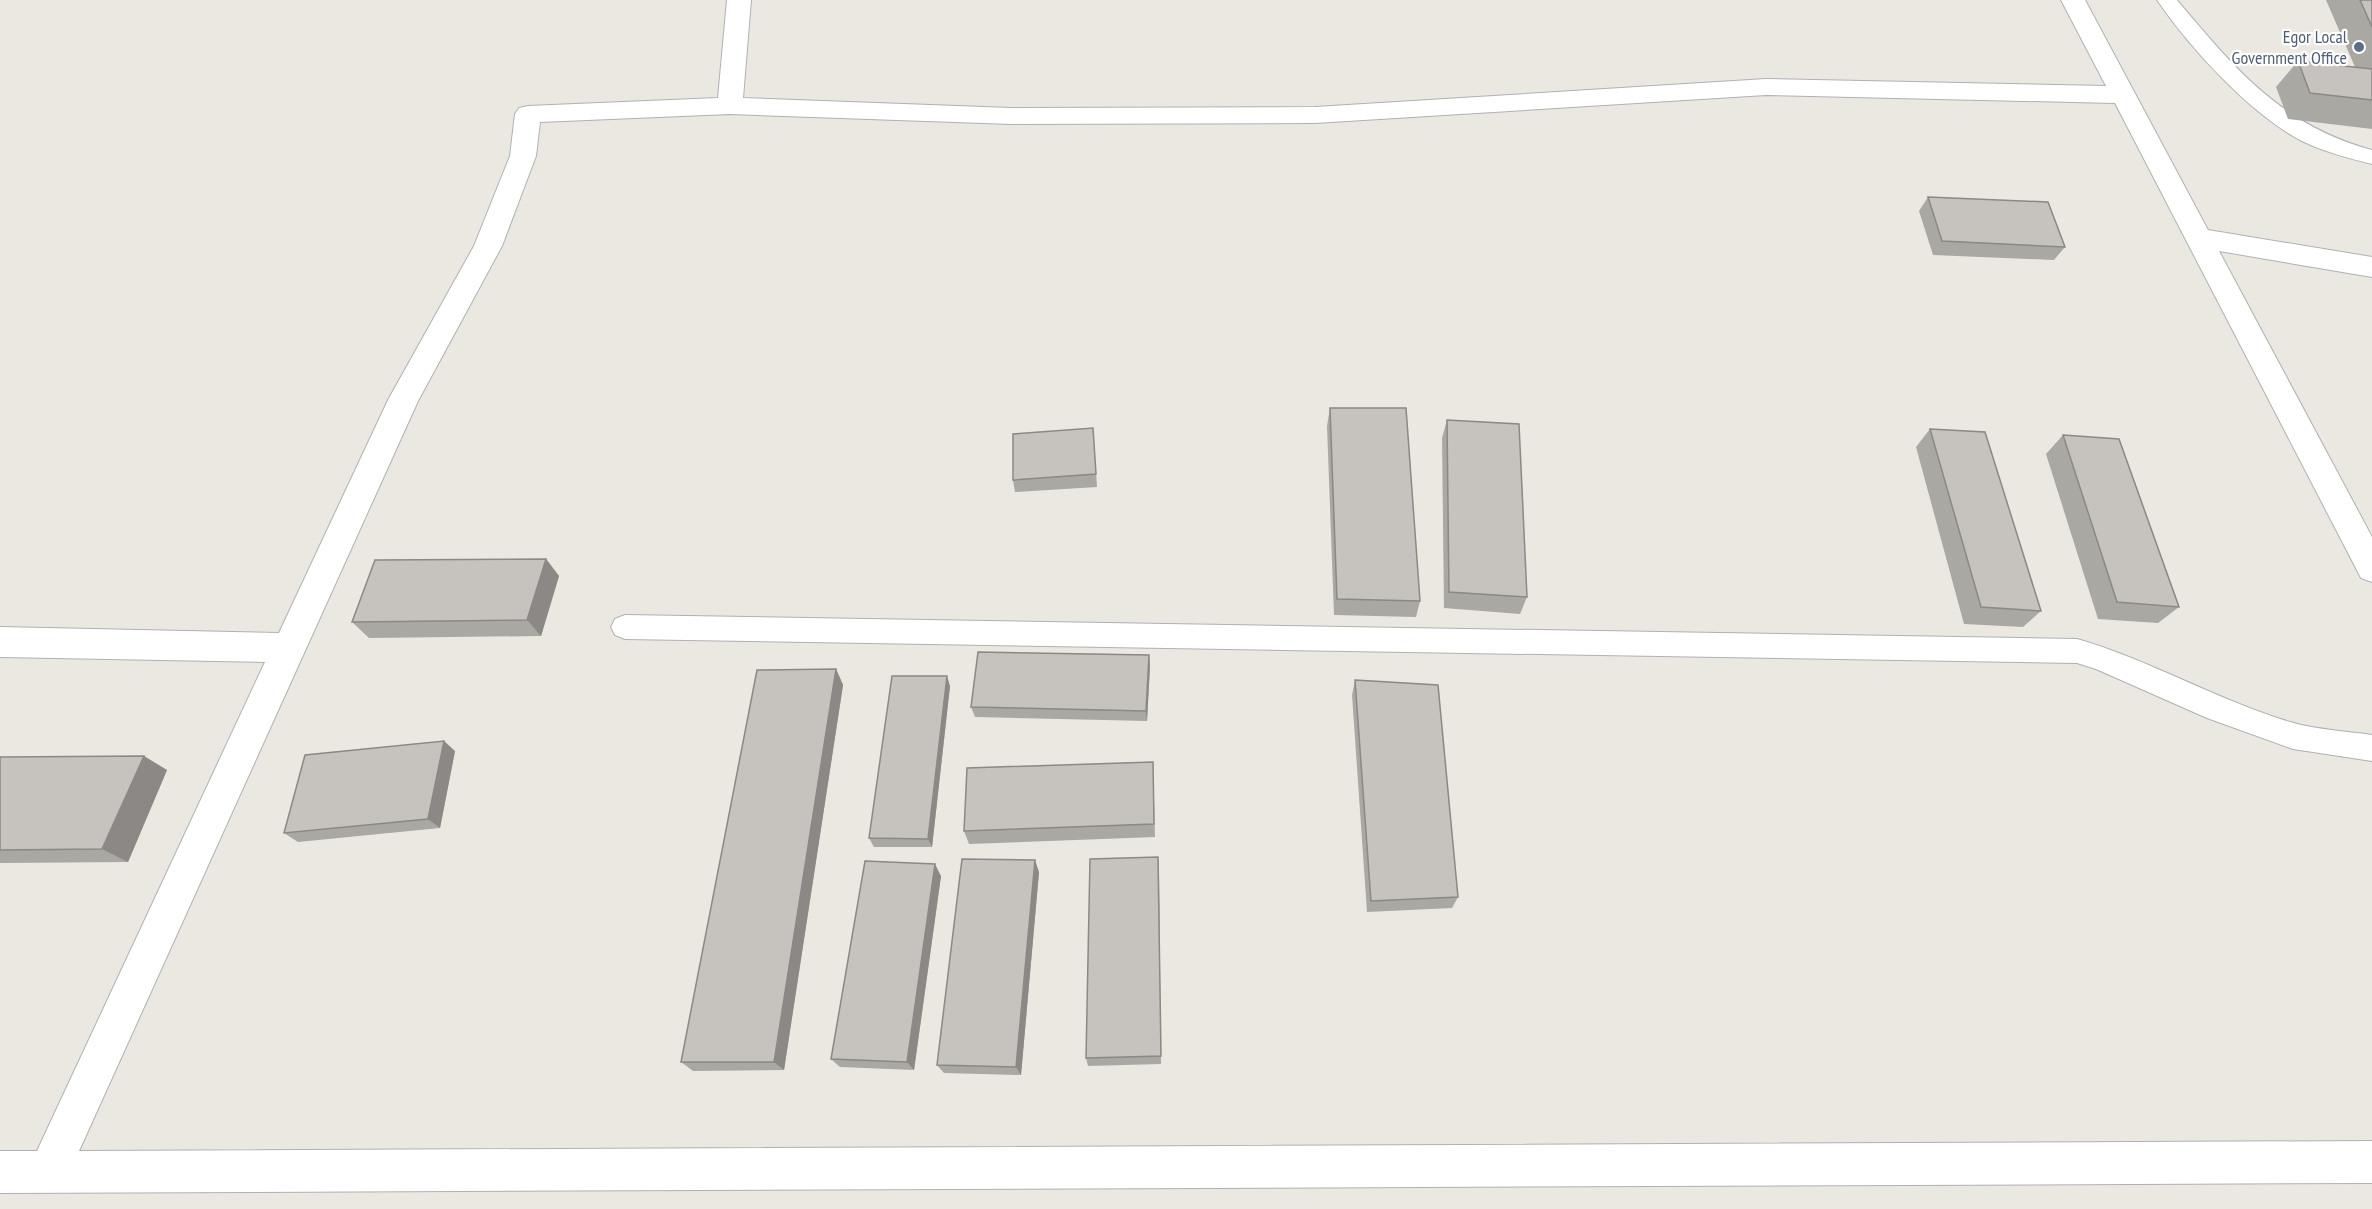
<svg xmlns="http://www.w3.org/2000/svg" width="2372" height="1209" font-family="'PT Sans Narrow',sans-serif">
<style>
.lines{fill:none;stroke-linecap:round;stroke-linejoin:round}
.lane-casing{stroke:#aeb1b5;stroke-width:2}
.street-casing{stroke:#aeb1b5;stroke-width:2}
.lane{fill:#fff;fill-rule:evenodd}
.street{fill:#fff;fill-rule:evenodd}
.wall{fill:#aaa8a3}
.shaded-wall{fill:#8b8885}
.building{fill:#c6c3be;stroke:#8b8885;stroke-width:1.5}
.service-dot{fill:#5c6f8a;stroke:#fff;stroke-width:2}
.labels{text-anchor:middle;stroke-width:4.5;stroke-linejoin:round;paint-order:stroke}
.far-service-label{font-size:18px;fill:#4e5e75;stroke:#fff;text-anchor:end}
</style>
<rect width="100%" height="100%" fill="#eae8e1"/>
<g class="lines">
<defs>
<g id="lane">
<path d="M2157,0H2177C2235,69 2282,126 2372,150V164C2348,158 2325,152 2302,141C2250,114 2190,48 2157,0Z"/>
<path d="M625,615L2077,639C2150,660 2217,700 2290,722C2316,730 2346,731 2372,735V761L2293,749L2207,718L2096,669L2077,663L625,639L615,635L611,627L615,619Z"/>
</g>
<polygon id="street" points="727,0 751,0 743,98 1011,108 1315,107 1766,79 2106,86 2061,0 2085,0 2208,230 2372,257 2372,277 2219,251 2372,537 2372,582 2361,578 2115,103 1766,95 1315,123 1011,124 730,114 540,122 536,156 502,246 418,401 79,1151 2372,1141 2372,1183 0,1193 0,1151 37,1151 265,662 0,657 0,627 279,633 388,400 474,246 510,156 515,114 519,108 528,106 718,98"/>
</defs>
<use href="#lane" class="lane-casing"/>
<use href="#street" class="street-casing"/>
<use href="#lane" class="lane"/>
<use href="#street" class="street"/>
</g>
<g class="wall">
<polygon points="2326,0 2372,0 2372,129 2288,119 2276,87 2298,61 2355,67"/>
<polygon points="1928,197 2065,247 2054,260 1933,255 1919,211"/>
<polygon points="1330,408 1420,601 1416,617 1334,615 1327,426"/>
<polygon points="1447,420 1527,597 1520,614 1444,608 1442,438"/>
<polygon points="1930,429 2041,611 2023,627 1964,624 1916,447"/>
<polygon points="2063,435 2179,607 2158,623 2098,619 2046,454"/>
<polygon points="1094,441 1097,487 1015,492 1013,480"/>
<polygon points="546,559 559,576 541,636 369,638 352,622"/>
<polygon points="1149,655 1150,666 1147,721 975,717 971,707"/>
<polygon points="836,669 843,685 784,1070 693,1071 681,1062"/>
<polygon points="1355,680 1458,897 1452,908 1367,912 1352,695"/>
<polygon points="950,686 932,847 874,847 869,838"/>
<polygon points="455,751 440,828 298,842 284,833"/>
<polygon points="0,757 167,770 128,862 0,863"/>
<polygon points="1153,762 1155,837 969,844 964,831"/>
<polygon points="1158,857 1161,1064 1088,1066 1086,1058"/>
<polygon points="1039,872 1021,1075 944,1073 937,1065"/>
<polygon points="941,876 914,1070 840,1067 831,1059"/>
</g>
<g class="shaded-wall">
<polygon points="546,559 559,576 541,636 527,620"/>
<polygon points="1149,655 1150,666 1147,721 1146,711"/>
<polygon points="836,669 843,685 784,1070 774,1062"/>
<polygon points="947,676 950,686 932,847 928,839"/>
<polygon points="444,741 455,751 440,828 428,819"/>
<polygon points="144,756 167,770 128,862 102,849"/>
<polygon points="1158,857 1159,870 1161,1064 1161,1056"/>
<polygon points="1035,860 1039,872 1021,1075 1016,1067"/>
<polygon points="935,864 941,876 914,1070 907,1062"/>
</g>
<g class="building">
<polygon points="2360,0 2372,0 2372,27"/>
<polygon points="2298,61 2372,69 2372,100 2310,93"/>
<polygon points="1928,197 2048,202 2065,247 1942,241"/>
<polygon points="1330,408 1406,408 1420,601 1337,599"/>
<polygon points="1447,420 1519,424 1527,597 1449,592"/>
<polygon points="1093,428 1096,474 1013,480 1013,434"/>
<polygon points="1930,429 1985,432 2041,611 1981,607"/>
<polygon points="2063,435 2119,439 2179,607 2117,602"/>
<polygon points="546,559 527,620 352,622 375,560"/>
<polygon points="978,652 1149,655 1146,711 971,707"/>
<polygon points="836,669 774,1062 681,1062 757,670"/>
<polygon points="892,676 947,676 928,839 869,838"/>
<polygon points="1355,680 1438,685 1458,897 1371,901"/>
<polygon points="444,741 428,819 284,833 305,755"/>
<polygon points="144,756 102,849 0,850 0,757"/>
<polygon points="1153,762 1154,824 964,831 967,768"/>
<polygon points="1158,857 1161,1056 1086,1058 1090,859"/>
<polygon points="962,859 1035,860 1016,1067 937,1065"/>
<polygon points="865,861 935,864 907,1062 831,1059"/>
</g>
<circle class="service-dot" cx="2359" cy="47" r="6"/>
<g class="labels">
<g class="far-service-label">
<text x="2347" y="43">Egor Local<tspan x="2347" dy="21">Government Office</tspan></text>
</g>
</g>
</svg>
